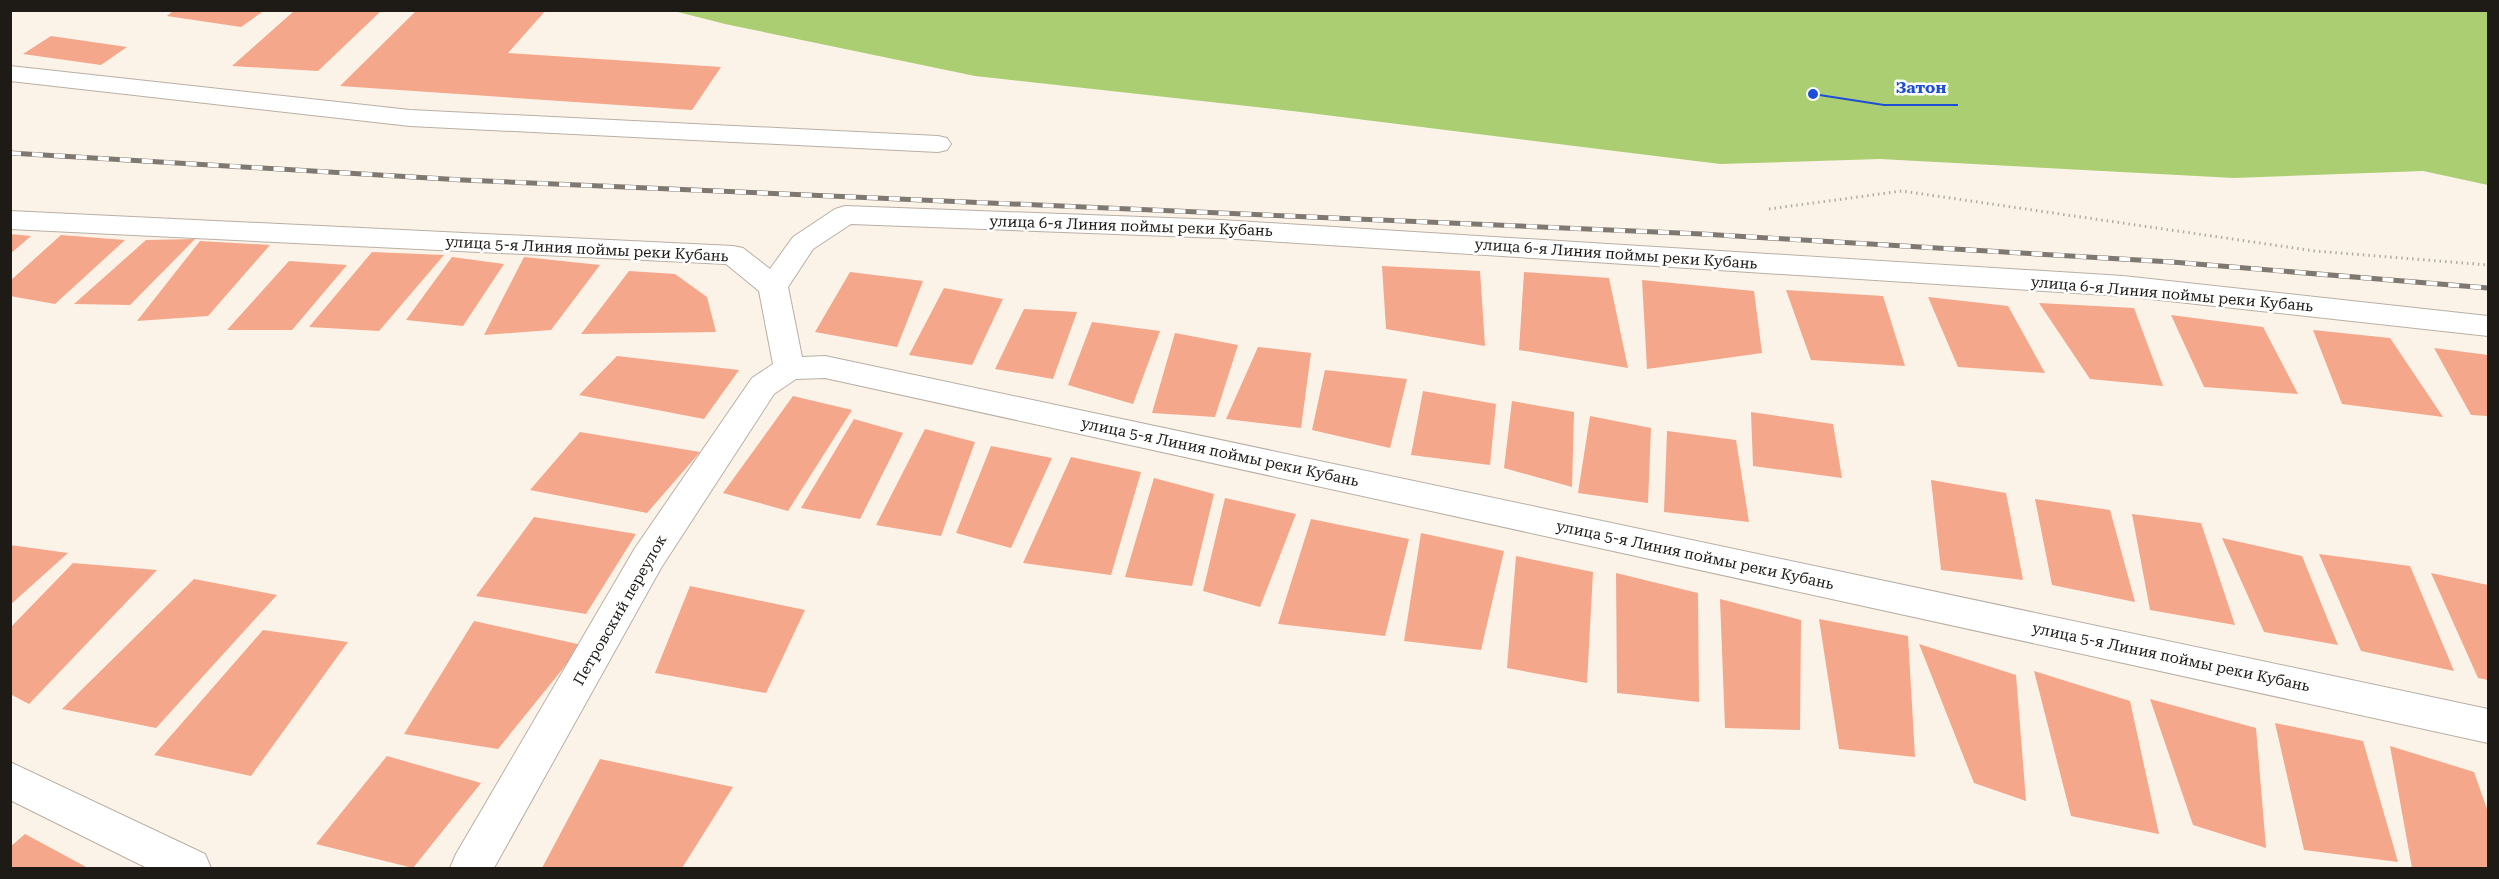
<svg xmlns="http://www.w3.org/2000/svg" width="2499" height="879" font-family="'Roboto Serif',serif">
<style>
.water{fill:#acce72}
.building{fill:#f4a78a}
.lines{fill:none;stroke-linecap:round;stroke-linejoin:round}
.minor-casing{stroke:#b8afa5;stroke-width:2}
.path{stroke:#b4ada4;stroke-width:3;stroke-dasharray:1.5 4;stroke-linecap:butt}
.minor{fill:#fff;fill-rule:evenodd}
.rail-casing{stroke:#7e7871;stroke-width:5}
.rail{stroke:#fff;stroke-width:4;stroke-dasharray:11;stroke-linecap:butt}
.labels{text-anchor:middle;stroke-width:5;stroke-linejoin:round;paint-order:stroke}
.street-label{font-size:15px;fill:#1e1b17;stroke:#fff}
.leader{fill:none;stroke:#1d4ed8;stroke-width:2}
.callout-dot{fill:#1d4ed8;stroke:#fff;stroke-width:2}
.callout-label{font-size:16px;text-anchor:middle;font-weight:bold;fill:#1d4ed8;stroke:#fff;stroke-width:5;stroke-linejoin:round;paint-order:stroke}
</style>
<rect width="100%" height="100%" fill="#fcf3e8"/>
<polygon class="water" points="674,11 2488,11 2488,185 2423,171 2234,178 1880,159 1720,164 1301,112 975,76 725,24"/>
<g class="building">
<polygon points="174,10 265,10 241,27 167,16"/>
<polygon points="295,10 382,10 318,71 232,66"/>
<polygon points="417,10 546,10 508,53 721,67 692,110 340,86"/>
<polygon points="51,36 127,47 101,65 23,54"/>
<polygon points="10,234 31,236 10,254"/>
<polygon points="61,235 125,240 55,304 10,296 10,281"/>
<polygon points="195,239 130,305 74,304 146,240"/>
<polygon points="200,241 270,245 208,316 137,321"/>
<polygon points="372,252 444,255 379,331 309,327"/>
<polygon points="452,257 504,264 463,326 406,320"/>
<polygon points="524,257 600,265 551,330 484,335"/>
<polygon points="289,261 347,265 292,330 227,330"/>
<polygon points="1382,266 1480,271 1485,346 1386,329"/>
<polygon points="629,271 675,274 707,297 716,332 581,334"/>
<polygon points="850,272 923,281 897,347 815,332"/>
<polygon points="1524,272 1609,278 1628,368 1519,350"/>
<polygon points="1642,280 1754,291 1762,353 1647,369"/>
<polygon points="944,288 1003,299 972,365 909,355"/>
<polygon points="1786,290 1883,296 1905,366 1811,360"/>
<polygon points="1928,297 2008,306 2045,373 1958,367"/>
<polygon points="2039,303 2134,308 2163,386 2090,379"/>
<polygon points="1024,309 1077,312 1053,379 995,369"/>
<polygon points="2171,315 2263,327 2298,394 2204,387"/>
<polygon points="1092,322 1160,331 1133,404 1068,385"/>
<polygon points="2313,330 2390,338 2443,417 2342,404"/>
<polygon points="1175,333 1238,345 1215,417 1152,413"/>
<polygon points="1258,347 1311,353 1301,428 1226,419"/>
<polygon points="2434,348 2488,355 2488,416 2471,415"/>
<polygon points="617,356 739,370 704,419 579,395"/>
<polygon points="1325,370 1407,379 1390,448 1312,430"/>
<polygon points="1423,391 1496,404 1490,465 1411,455"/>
<polygon points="793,396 852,410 788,511 723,493"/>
<polygon points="1512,401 1574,412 1572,487 1504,468"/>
<polygon points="1751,412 1833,424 1842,478 1753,466"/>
<polygon points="1590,416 1651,428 1648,503 1578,493"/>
<polygon points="854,419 903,433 860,519 801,508"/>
<polygon points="925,429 975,442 941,536 876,525"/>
<polygon points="1667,431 1736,440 1749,522 1664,512"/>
<polygon points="580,432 700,452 647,513 530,490"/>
<polygon points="991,446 1052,458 1011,548 956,533"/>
<polygon points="1071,457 1141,472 1111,575 1023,563"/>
<polygon points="1154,478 1214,494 1192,586 1125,577"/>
<polygon points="1931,480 2006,493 2023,580 1941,570"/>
<polygon points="1225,498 1296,514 1260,607 1203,591"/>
<polygon points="2035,499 2110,510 2135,602 2052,585"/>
<polygon points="2132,514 2201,523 2235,625 2150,610"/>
<polygon points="534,517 636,534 586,614 476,596"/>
<polygon points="1311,519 1409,539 1385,636 1278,624"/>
<polygon points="1421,533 1504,551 1481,650 1404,641"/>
<polygon points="2222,538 2302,556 2338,645 2264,632"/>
<polygon points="10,545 68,553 10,605"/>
<polygon points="2319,554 2410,566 2454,671 2361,651"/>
<polygon points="1516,556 1593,572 1587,683 1507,668"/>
<polygon points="73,563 157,570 29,704 10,694 10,628"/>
<polygon points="1616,573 1698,593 1699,702 1617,693"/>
<polygon points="2431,573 2488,585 2488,680 2478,678"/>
<polygon points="194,579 277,595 156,728 62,709"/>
<polygon points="690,586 805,610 766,693 655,673"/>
<polygon points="1720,599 1801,620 1800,730 1725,728"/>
<polygon points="1819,619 1908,636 1915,757 1839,749"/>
<polygon points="474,621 582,645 498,749 404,734"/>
<polygon points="263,630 348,642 251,776 154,755"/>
<polygon points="1919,644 2016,675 2026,801 1974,783"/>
<polygon points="2034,671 2130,701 2159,834 2071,816"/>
<polygon points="2150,699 2256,728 2266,848 2193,825"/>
<polygon points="2275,723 2363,741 2398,862 2304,850"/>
<polygon points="2390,746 2474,772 2488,812 2488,868 2412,868"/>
<polygon points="387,756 481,783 413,868 316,844"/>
<polygon points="600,759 733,787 682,868 542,868"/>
<polygon points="25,834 88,868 10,868 10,847"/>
</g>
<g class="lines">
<defs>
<g id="minor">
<polygon points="10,66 410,110 938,136 947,138 951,144 947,150 938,152 410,126 10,81"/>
<polygon points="845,206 1221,220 2123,276 2488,316 2488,336 2123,296 1221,238 851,224 813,249 788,287 802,357 825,356 2488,709 2488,743 825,378 796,379 774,394 661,568 494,868 450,868 456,854 635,548 752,378 773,364 759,291 726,264 10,229 10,211 733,246 743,248 770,269 793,237 835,209"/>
<polygon points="10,762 205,854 211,868 147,868 10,800"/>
</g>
</defs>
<use href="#minor" class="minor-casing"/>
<polyline class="path" points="1769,209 1902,191 2315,251 2488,265"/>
<use href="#minor" class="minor"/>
<defs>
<polyline id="rail" points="10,153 463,180 1702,234 2172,262 2488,288"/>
</defs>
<use href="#rail" class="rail-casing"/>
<use href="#rail" class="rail"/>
</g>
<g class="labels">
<g class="street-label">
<text transform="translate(1131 226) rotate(2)" y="5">улица 6-я Линия поймы реки Кубань</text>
<text transform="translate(587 249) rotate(3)" y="5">улица 5-я Линия поймы реки Кубань</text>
<text transform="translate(1616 254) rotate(4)" y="5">улица 6-я Линия поймы реки Кубань</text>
<text transform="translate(2172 294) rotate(5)" y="5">улица 6-я Линия поймы реки Кубань</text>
<text transform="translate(1220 452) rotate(12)" y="5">улица 5-я Линия поймы реки Кубань</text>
<text transform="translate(1695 555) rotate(12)" y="5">улица 5-я Линия поймы реки Кубань</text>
<text transform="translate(620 610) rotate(-60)" y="5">Петровский переулок</text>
<text transform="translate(2171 657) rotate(12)" y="5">улица 5-я Линия поймы реки Кубань</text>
</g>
</g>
<path class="leader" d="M1813 94L1884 105H1958"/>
<circle class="callout-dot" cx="1813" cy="94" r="6"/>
<g class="callout-label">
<text x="1921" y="93">Затон</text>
</g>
<rect width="2499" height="879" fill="none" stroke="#1e1b17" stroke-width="24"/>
</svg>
